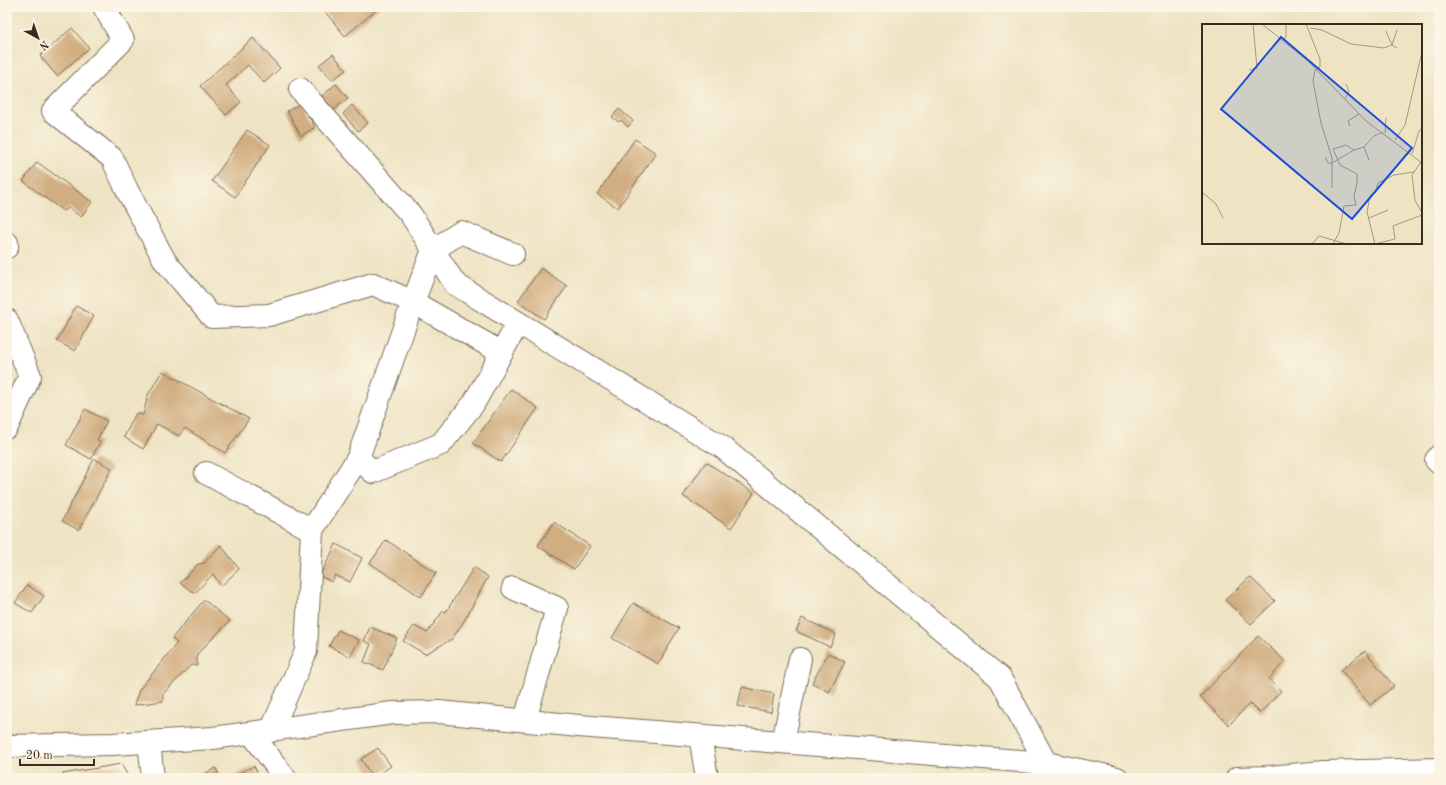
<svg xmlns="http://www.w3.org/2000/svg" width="1446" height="785" font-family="'Old Standard TT',serif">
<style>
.building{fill:#d1ae81}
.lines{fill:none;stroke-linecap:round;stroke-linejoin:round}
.minor-casing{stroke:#7a6b58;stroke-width:24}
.minor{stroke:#fff;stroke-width:22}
.inset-road{fill:none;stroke:#a69981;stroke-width:1}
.view{fill:#1d4ed8;fill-opacity:0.15;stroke:#1d4ed8;stroke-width:2}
.inset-edge{fill:none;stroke:#3b2a1e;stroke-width:2}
</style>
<rect width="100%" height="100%" fill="#fcf5e5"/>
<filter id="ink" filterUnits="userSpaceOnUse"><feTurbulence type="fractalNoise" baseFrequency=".025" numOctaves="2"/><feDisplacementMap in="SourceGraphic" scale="8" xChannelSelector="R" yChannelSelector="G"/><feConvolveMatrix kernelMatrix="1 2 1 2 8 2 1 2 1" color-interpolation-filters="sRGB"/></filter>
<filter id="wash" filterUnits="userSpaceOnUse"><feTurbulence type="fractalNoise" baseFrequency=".012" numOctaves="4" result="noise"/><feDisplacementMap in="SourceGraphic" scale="16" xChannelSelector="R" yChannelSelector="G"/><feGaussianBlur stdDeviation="0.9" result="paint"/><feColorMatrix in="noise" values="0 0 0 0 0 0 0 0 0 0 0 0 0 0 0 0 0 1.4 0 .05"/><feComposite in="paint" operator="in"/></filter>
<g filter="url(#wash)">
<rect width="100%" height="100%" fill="#eee3c3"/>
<g id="blocks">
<g class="building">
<polygon points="321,7 380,7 345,36"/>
<polygon points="72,28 89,48 57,76 40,56"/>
<polygon points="253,38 280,68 264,83 248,65 226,85 241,102 226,115 200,86"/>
<polygon points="333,54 346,70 332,80 319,65"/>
<polygon points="336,84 348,98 334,110 322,96"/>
<polygon points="301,103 315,127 301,136 287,111"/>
<polygon points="352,105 368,123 358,131 343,114"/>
<polygon points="619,109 633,121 628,127 621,120 619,122 612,117"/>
<polygon points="247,130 270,145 235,197 212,181"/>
<polygon points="635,139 656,153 618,208 597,194"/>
<polygon points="37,162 92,202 81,217 69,208 63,211 23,181"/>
<polygon points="541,268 567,286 544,319 518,301"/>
<polygon points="76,306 94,316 75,351 57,341"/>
<polygon points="162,371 249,419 225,453 185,428 179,436 157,424 143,449 124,437 136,413 143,415 148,395"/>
<polygon points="511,389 538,408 501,462 473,443"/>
<polygon points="85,409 107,421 97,440 100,442 91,459 66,445"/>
<polygon points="94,459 112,468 79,530 62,521"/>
<polygon points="706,462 754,493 731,528 683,496"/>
<polygon points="554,522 590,546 574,569 538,546"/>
<polygon points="386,540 436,573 421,597 370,563"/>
<polygon points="336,544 362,558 350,582 335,575 332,582 320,576"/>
<polygon points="221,545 239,569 221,586 213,574 195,593 180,583 198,564 204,563"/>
<polygon points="474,567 488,577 464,621 452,639 425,654 403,641 414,626 427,633 443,611 446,612"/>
<polygon points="1250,577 1275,601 1251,624 1225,600"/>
<polygon points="27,585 44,596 32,613 15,603"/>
<polygon points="204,600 230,621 197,654 197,666 191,665 163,694 163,701 134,705 139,690 177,643 172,638"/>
<polygon points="633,603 679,628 658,664 612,638"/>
<polygon points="802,618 836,634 830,647 796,631"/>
<polygon points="370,627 397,638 383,670 364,662 371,644 364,641"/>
<polygon points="338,630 359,640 350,657 329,646"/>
<polygon points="1258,636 1285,661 1269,679 1281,691 1260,713 1250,703 1229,725 1200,697"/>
<polygon points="1365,651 1394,686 1370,705 1341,670"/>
<polygon points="828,653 845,662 829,692 812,683"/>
<polygon points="742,687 774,694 771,712 738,706"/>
<polygon points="378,748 391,766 373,778 361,759"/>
<polygon points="121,764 129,778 63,778 62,774"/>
<polygon points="254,766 260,778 229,778"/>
<polygon points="216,768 220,778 199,778 198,777"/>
</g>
</g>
</g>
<g filter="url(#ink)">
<use href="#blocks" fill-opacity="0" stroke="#7a6b58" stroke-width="1"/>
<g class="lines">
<defs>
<g id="minor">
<polyline points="104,7 123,40 53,111 112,158 128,192 165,261 212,317 269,315 373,284 413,302 502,353"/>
<polyline points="300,89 411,215 455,284 722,447 1000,678 1046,763 1043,775"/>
<polyline points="7,243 7,247"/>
<polyline points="7,320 30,376 7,427"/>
<polyline points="1439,456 1436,460 1439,463"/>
<polyline points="358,458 413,302 433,250 461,232 513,254"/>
<polyline points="206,473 312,530"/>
<polyline points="513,588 557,608 525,720"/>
<polyline points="271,731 306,651 312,530 358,458 373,472 441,444 474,403 518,323"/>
<polyline points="252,734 285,778"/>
<polyline points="700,736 707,778"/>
<polyline points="149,742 153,778"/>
<polyline points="783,742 800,659"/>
<polyline points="7,746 112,744 213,738 393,713 439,712 579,726 1046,763 1117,778"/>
<polyline points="1237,778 1269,777 1324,772 1439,769"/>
</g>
</defs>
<use href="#minor" class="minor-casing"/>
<use href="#minor" class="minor"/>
</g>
</g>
<g transform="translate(1202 24)">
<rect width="220" height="220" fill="#eee3c3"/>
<path class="inset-road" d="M60,0L106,37L164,97L220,139M104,0L118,35V43L113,46L111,57L119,99L130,134V164M108,4L120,6L149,20L182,24L190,21L184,7M80,17L84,13V0M195,24L190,21L195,6M47,46L55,44L51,0M143,75L147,67L144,60M148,102L146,97L157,90M183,109L184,94M193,116L203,101L220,28M162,123L167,136M131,125L144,121L152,126L162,123L172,112L181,108M210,130L217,107L220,104M123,133L126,139H130L152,126M219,138L210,151L213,176L220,189M0,168L14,180L21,194M167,194L186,186M110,220L117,212L145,220M131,220L137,209L142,182L154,181L152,172L155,159V150L138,141L131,125M173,220L165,188L168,172L173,169L176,159L192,151L212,148M173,220L193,215L191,202L220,191"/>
<path class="view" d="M79,13L210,124L150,195L19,85Z"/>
<rect width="220" height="220" class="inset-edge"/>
</g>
<rect width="1446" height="785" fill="none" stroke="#fcf5e5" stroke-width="24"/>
<g transform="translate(38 38) rotate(140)" stroke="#fcf5e5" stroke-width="3" paint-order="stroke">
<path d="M0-3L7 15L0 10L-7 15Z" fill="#3b2a1e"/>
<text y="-6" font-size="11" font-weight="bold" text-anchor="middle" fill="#3b2a1e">N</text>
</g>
<path d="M20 759v6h74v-6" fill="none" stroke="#3b2a1e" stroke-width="2"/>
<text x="26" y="759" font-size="12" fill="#3b2a1e" stroke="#fcf5e5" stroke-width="3" paint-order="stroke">20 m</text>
</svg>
